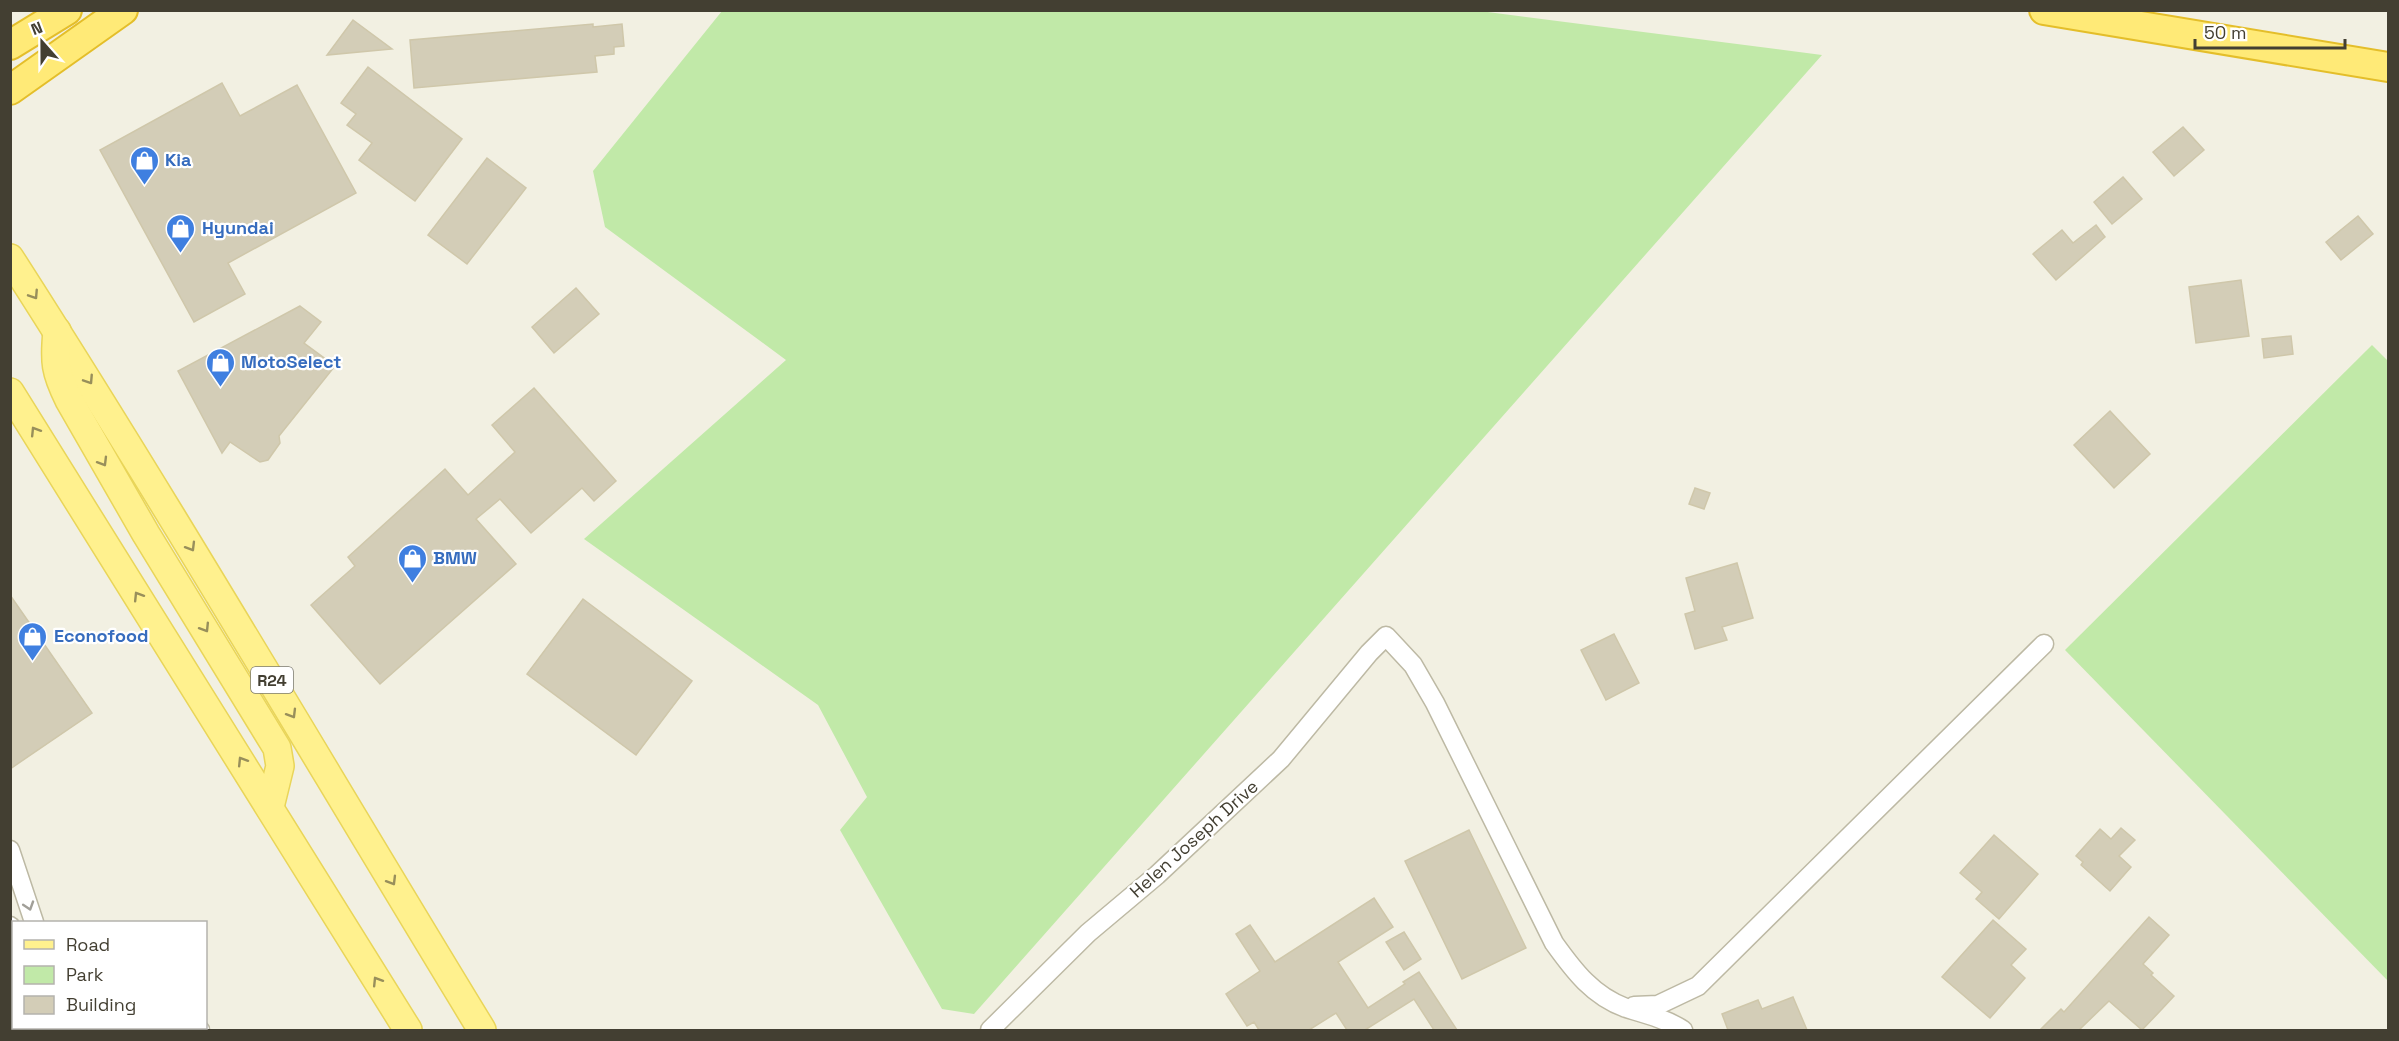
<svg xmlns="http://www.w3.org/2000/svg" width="2399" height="1041" font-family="'Space Grotesk',sans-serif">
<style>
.green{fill:#c1e9a8}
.building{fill:#d3cdb7;stroke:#cfc7aa;stroke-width:1.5}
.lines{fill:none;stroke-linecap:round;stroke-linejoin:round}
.minor-casing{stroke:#bdb9a4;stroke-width:21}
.primary-casing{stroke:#e9d559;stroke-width:30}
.trunk-casing{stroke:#e4be2a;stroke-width:32}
.minor{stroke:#fff;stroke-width:18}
.primary{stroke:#fff18e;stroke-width:27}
.trunk{stroke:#ffea77;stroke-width:28}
.oneway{stroke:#988f5b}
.oneway2{stroke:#a19f98}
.labels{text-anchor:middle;stroke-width:4.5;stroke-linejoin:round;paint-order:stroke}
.shield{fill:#fff;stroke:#7b7970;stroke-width:1.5}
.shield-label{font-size:16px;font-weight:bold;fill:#433f32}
.shop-label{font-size:18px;font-weight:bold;fill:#366cbe;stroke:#fff;text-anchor:start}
.street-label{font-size:18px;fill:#433f32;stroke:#fff}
</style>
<rect width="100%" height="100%" fill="#f2f0e2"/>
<g class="green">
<polygon points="1480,11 1822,55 974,1014 942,1009 840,830 867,797 818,705 584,539 786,360 605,227 593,171 722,11"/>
<polygon points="2372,345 2388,361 2388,981 2065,650"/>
</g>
<g class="building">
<polygon points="353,20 392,49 327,55"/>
<polygon points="593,24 593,27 622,24 624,46 614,47 614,54 595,56 597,72 414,88 410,40"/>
<polygon points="368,67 462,139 415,201 359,160 372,143 347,125 356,114 341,103"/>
<polygon points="222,83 240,116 297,85 356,193 228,263 245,294 194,322 100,150"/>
<polygon points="2183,127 2204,150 2174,176 2153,152"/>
<polygon points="487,158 526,188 467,264 428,235"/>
<polygon points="2123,177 2142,199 2112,224 2094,202"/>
<polygon points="2358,216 2373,234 2341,260 2326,242"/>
<polygon points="2096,225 2105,237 2056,280 2033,254 2062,230 2073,243"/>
<polygon points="2241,280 2249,336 2196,343 2189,287"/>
<polygon points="576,288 599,314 554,353 532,327"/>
<polygon points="300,306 321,322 304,343 335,366 279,436 280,443 268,460 260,462 230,442 222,453 178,371"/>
<polygon points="2291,336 2293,354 2264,358 2262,339"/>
<polygon points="534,388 616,481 594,501 582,488 531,533 500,499 476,519 516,564 380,684 311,605 355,566 348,557 445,469 468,495 515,452 492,425"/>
<polygon points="2110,411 2150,454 2114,488 2074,445"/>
<polygon points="1695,488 1710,493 1704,509 1689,504"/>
<polygon points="1737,563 1753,618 1722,627 1727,640 1695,649 1685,614 1695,611 1686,578"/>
<polygon points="10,595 92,713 10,769"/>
<polygon points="583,599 692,681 636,755 527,674"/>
<polygon points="1614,634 1639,683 1606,700 1581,650"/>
<polygon points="2121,828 2135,840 2119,856 2131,867 2110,891 2081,865 2083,862 2076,856 2100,829 2111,839"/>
<polygon points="1469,830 1526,948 1462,979 1405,861"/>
<polygon points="1994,835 2038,874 1999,919 1976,899 1982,892 1960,873"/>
<polygon points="1374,898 1393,927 1338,962 1368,1008 1405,984 1403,982 1419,972 1457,1030 1434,1030 1414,999 1365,1030 1347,1030 1336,1013 1309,1030 1259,1030 1254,1022 1247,1026 1226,994 1260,971 1236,934 1250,925 1275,962"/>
<polygon points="2149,917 2169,935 2143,964 2153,973 2151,975 2174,996 2162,1009 2142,1030 2109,1001 2079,1030 2040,1030 2061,1009 2064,1012"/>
<polygon points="1993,920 2026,949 2011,965 2025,978 1990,1018 1942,977"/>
<polygon points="1404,932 1421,959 1404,970 1386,942"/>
<polygon points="1793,997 1807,1030 1728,1030 1722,1014 1758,1000 1762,1009"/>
</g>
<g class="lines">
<defs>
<g id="minor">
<polyline points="10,850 34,922"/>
<polyline points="10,926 14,936"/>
<polyline points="10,980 14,979"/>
<polyline points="1634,1006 1658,1005 1698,986 2044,644"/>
<polyline points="198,1028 200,1030"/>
<path d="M990,1030L1088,933L1157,875L1281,759L1369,653L1386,636L1413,665L1435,703L1554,943C1574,971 1593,996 1626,1008C1646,1014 1666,1019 1683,1030"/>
</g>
<g id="primary">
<path d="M10,258C173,512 325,773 482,1030"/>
<path d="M57,331C54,362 55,372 69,400L146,534L277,748L280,766L270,807"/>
<polyline points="10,392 408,1030"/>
</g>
<g id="trunk">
<polyline points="2044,10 2388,67"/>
<polyline points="10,45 67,10"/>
<polyline points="10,90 123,10"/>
</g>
</defs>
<use href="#minor" class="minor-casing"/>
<use href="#primary" class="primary-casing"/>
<use href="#trunk" class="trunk-casing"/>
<use href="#minor" class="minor"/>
<use href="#primary" class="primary"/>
<use href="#trunk" class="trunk"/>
</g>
<defs><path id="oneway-chevron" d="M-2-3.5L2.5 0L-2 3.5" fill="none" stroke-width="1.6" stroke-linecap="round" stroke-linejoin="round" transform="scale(1.5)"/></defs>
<g class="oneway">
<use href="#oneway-chevron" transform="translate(34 295) rotate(57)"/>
<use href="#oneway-chevron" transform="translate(89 380) rotate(57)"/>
<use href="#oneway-chevron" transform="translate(35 431) rotate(-122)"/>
<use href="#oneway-chevron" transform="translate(103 462) rotate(59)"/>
<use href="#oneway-chevron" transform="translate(191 547) rotate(59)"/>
<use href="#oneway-chevron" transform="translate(138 596) rotate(-122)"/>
<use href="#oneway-chevron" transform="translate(205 628) rotate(58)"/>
<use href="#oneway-chevron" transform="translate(292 714) rotate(59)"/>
<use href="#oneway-chevron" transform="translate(242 761) rotate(-122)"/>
<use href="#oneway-chevron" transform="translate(392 881) rotate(59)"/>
<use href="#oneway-chevron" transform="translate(377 981) rotate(-122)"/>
</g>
<use class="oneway2" href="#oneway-chevron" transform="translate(29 906) rotate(72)"/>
<defs>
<symbol id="shop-pin" viewBox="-11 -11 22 30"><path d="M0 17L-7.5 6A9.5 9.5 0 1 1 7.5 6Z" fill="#3f7fe0" stroke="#fff"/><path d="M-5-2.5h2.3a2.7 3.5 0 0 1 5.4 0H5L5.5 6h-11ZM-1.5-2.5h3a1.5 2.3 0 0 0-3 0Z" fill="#fff"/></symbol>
</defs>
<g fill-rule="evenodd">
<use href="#shop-pin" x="128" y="144" width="33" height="45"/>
<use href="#shop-pin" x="164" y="212" width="33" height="45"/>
<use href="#shop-pin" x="204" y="346" width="33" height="45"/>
<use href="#shop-pin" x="396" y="542" width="33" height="45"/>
<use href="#shop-pin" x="16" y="620" width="33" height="45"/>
</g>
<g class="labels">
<rect class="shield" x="251" y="667" width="42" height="26" rx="4.5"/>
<g class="shield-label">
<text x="272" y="686">R24</text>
</g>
<g class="shop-label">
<text x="165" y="166">Kia</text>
<text x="202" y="234">Hyundai</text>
<text x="241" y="368">MotoSelect</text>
<text x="433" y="564">BMW</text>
<text x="54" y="642">Econofood</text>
</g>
<g class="street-label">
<text transform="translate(1194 839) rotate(-42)" y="6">Helen Joseph Drive</text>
</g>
</g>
<rect width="2399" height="1041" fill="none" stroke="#433f32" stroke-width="24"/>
<rect x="12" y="921" width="195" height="108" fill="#ffffff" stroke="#b4b2ad" stroke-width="1.5"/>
<rect x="24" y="940" width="30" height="9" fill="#fff18e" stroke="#b4b2ad" stroke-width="1.5"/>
<text x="66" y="951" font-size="18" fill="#433f32">Road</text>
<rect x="24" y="966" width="30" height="18" fill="#c1e9a8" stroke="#b4b2ad" stroke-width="1.5"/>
<text x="66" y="981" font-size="18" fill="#433f32">Park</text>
<rect x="24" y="996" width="30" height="18" fill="#d3cdb7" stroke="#b4b2ad" stroke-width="1.5"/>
<text x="66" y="1011" font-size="18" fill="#433f32">Building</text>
<g transform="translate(42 42) rotate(339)" stroke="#ffffff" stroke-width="4.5" paint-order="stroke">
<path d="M0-4.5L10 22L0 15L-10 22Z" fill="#433f32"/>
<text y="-9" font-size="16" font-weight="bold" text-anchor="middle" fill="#433f32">N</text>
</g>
<path d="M2195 39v9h150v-9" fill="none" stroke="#433f32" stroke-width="3"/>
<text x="2204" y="39" font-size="18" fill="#433f32" stroke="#ffffff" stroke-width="4.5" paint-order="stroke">50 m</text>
</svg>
